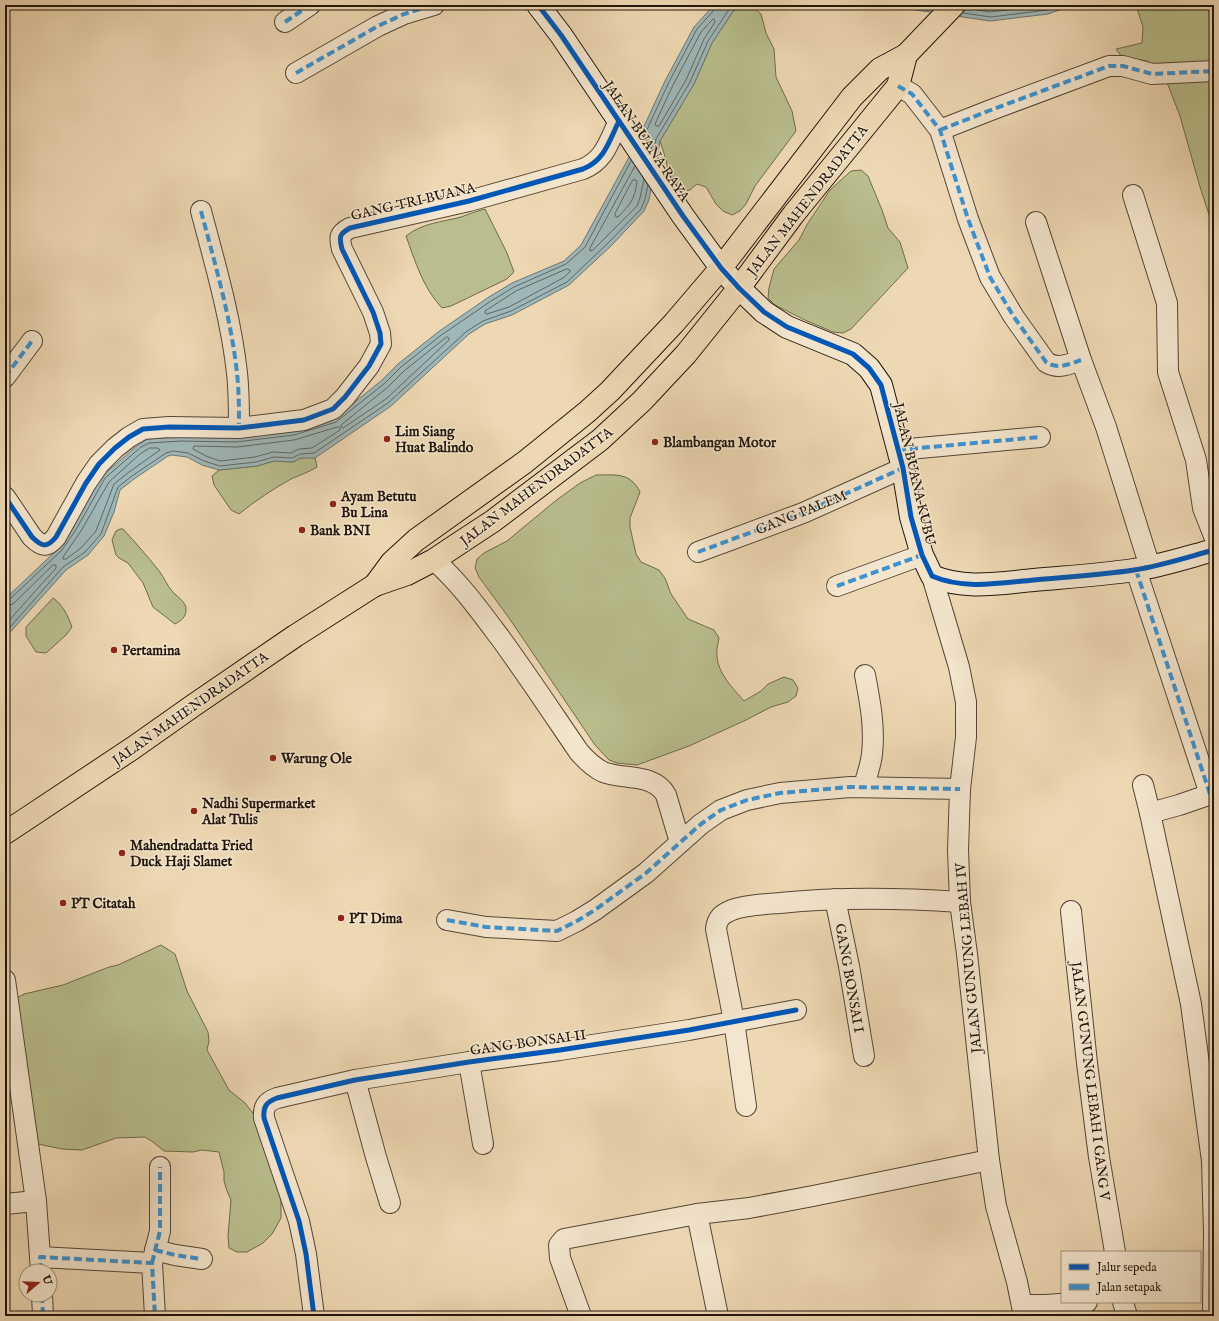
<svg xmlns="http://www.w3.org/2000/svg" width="1219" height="1321" font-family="'IM FELL English',serif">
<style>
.green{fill:#b9be8c;stroke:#6e6a4c}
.water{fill:#9eb7b8;stroke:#6c7773}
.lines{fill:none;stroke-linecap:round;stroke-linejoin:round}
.shore{stroke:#606662;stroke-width:1}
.street-casing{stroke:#554636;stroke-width:22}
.secondary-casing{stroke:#22160c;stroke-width:24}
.highway-casing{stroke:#22160c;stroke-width:24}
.street{stroke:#f4e6ce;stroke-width:20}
.secondary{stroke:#f4e6ce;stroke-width:22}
.highway{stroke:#eed8b3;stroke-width:22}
.quiet{stroke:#3b93d2;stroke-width:4;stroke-dasharray:8 4;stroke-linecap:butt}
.cycleway-casing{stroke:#f4e6ce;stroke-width:8}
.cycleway{stroke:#0057b8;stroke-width:5}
.poi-dot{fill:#8f2418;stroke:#f4e6ce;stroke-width:1.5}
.labels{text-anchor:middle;stroke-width:3;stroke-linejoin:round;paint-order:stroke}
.street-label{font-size:14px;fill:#22160c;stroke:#f4e6ce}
.poi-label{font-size:14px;font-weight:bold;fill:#22160c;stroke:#f4e6ce;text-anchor:start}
</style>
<rect width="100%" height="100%" fill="#eed8b3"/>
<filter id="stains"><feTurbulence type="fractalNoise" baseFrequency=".005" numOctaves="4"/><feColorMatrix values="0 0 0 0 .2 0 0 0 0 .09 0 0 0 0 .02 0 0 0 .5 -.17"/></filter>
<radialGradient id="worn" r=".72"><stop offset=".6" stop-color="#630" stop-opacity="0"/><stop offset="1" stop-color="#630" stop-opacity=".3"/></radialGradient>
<g class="green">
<polygon points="1136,5 1214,5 1214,230 1200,187 1180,116 1168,85 1148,61 1122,57 1116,49 1142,43 1143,27"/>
<polygon points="745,7 754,8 761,14 766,33 774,49 776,77 792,111 796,131 755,186 746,204 740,211 732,215 723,211 716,204 706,187 697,184 690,190 681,191 669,176 666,160 660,141 694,84 712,43 734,10"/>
<polygon points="861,170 868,176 882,210 888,228 900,242 908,268 851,329 843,333 833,332 805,320 775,305 768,298 769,288 774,269 799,240 808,223 830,190 851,171"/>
<path d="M485,209L507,253L514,272L507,279L451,306L442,308C423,288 415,261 406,236C422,223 442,222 461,217C469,214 477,211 485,209Z"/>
<path d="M310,457L315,458L317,467C309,472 300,475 291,479C273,489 255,501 239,514L231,510L214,485L212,476L219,470L257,466L274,461L293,462L301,458Z"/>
<path d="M596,475C616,475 630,472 640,492L630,518V527L636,554L641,562L659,570L665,578L671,594L688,619L714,630L719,638C718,644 716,650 717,656C718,674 733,688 744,701L761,691L768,684L784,677L793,680L798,688L796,696L788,702L771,707L746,720L689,746L637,765L617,763L609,760L595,745L509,618L479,577L475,568L477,559L484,553L507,541L554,502L580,483Z"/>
<path d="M120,529H123C136,543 148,557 160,572C164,578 167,585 172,591C176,596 187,602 186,610C186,617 181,621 175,624L153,607L143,583L128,563L119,558L116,555L112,540L116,531Z"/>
<path d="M53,598C63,605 68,616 72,627L66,635L46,653L36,652L26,636V627Z"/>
<polygon points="161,945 175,954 187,991 208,1032 209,1041 207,1050 229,1090 245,1103 256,1117 281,1199 281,1218 272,1234 263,1243 247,1252 237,1252 229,1248 228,1236 231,1200 227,1191 224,1181 224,1172 219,1152 202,1150 193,1152 164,1151 153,1142 145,1137 116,1138 82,1150 62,1149 33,1143 15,999 24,994 63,985 109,967 118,965"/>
</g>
<g class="water">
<polygon points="714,5 740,5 734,10 712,43 694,84 660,141 649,200 644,211 611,246 569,285 512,315 485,324 469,334 391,406 315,458 301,458 293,462 274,461 257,466 219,470 202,465 187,457 172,455 168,456 134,479 120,490 114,512 104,536 88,555 66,570 5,638 5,599 59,548 102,476 139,444 148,439 180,437 236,438 293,431 334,419 382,380 398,364 438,332 489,297 512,283 564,261 581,245 633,150 665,81 694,27"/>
<polygon points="906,5 1073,5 1048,14 990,21 916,10"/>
</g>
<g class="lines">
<g class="shore">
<polyline points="966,8 990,12 1047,5"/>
<polyline points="963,13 991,17 1047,10 1061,5"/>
<polygon points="714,19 715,22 704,39 686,80 659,126 656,126 655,124 673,85 701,32 712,20"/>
<polyline points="644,136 669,82 697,29 715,9 716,5"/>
<polyline points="654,151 656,139 690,82 708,41 730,8 734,5"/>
<polyline points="635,166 590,248 590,251 593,250 637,206 640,198 644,179"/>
<path d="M633,180H636L637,182C634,201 631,203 618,217H616L615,214Z"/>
<polygon points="567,269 570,270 570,272 563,278 509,307 487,314 485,313 485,311 516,291"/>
<polygon points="447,337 449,338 449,340 386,399 343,428 341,427 341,425 388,387 404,371"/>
<polygon points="338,427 340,428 340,430 312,448 299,449 291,453 273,452 255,457 220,461 206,456 193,449 194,446 237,447 294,440"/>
<polygon points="150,448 158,448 160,450 129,472 114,484 96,531 81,548 66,559 63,559 63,557 81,531 109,482 140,454"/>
<polyline points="5,601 9,600 62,550 77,528 105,478 141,447 149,443 181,441 236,442 294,435 336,422 385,383 401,367 440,336 491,301 514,287 566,264 585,247 631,161"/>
<polyline points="5,606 13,604 53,565 56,565 56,568 5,625"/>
<polyline points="5,633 63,567 85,552 101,534 118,487 132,476 166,453 173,451 188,453 204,461 220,466 256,462 274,457 292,458 300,454 314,453 388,403 467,331 483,321 511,311 567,282 608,243 641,209 645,199 648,185"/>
</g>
<defs>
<g id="street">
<polyline points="285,22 310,5"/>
<polyline points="296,73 378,26 404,14 434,5"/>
<path d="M898,86L912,94L940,130L968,219L990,277L1014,317L1046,362C1058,370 1069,364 1081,360"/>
<polyline points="940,130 991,110 1109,66 1123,66 1152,74 1214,71"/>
<polyline points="1133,195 1167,303 1168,372 1196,460 1203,508 1214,536"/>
<path d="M201,211C215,264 231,318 237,373C239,391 239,409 239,428"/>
<polyline points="1036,222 1081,360 1106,427 1150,567"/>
<polyline points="5,377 32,341"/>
<polyline points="898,450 1040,437"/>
<path d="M5,497L32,537C42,547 47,548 56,537L86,483L99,464L115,448L129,437L143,429L169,427L239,428L304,420L333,409L345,397L369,366L381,344L380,333L373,312L342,249C339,237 339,234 350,228L469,201L583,169C605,160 609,141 619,121"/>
<polyline points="698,552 803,513 903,468"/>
<path d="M434,560C460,583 480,611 501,639C528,676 553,714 579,752C586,760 593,767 603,772C624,780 654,773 666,795L680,842"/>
<polyline points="1136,570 1210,794"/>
<polyline points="932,576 959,667 966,702 966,737 960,789 958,850 960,902 967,954 989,1160 996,1206 1017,1282 1024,1316"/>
<polyline points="837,586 922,555"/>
<polyline points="1143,785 1150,813 1191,1004 1212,1161 1214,1233 1213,1309"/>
<path d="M864,787C866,777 871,765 872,754C875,727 870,701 865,675"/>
<polyline points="1150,813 1179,805 1214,793"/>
<polyline points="835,899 849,966 864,1056"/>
<polyline points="1071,911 1087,1063 1099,1157 1115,1252"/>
<polyline points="447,920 486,927 557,931 577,921 595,910 646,873 701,824 721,810 747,800 780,793 850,787 960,789"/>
<polyline points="5,980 36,1201 41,1271"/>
<polyline points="469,1062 483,1144"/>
<polyline points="355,1080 376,1157 390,1203"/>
<path d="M746,1106L734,1021L716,929C717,918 722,914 732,910C744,905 767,904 780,903C839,897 901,898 960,902"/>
<polyline points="5,1204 36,1201"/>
<polyline points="697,1214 718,1316"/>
<polyline points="155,1250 175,1255 202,1259"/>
<polyline points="40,1257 152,1263 155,1316"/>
<polyline points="152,1263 160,1231 160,1167"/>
<polyline points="42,1295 43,1316"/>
<polyline points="1123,1302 1127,1316"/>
<polyline points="1023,1305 1046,1305 1087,1302"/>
<path d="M314,1316L306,1254L299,1221L264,1118C263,1107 266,1102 277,1098L355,1080L469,1062L560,1050L689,1030L796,1010"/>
<polyline points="581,1316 560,1258 559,1245 564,1239 697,1214 749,1208 813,1196 989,1160"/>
</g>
<path id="secondary" d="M538,5L561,35L683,216L721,268L739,288L764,312L787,327L853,354L869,368L881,385L903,468L911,517L922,555L932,576C964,590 1000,583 1034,580C1067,577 1101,575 1134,570C1161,566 1188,557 1214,550"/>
<g id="highway">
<polyline points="375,585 392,562 416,540 525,462 587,412 610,391 674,323 721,268 852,97 880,69 906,55 954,5"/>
<polyline points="5,833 133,748 194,705 295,636 375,585 407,574 434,560 455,546 493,521 600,440 642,401 686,354 739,288 793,215 898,86 906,55"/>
</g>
</defs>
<use href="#street" class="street-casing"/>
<use href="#secondary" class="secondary-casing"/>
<use href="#highway" class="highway-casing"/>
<use href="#street" class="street"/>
<use href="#secondary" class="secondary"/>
<use href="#highway" class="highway"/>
<g class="quiet">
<polyline points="285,22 310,5"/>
<polyline points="296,73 378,26 404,14 434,5"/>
<path d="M898,86L912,94L940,130L968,219L990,277L1014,317L1046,362C1058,370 1069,364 1081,360"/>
<polyline points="940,130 991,110 1109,66 1123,66 1152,74 1214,71"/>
<path d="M201,211C215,264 231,318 237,373C239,391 239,409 239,428"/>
<polyline points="5,377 32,341"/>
<polyline points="898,450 1040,437"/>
<polyline points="698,552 803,513 903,468"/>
<polyline points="1136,570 1210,794"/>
<polyline points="837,586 922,555"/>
<polyline points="447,920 486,927 557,931 577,921 595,910 646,873 701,824 721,810 747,800 780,793 850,787 960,789"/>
<polyline points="155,1250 175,1255 202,1259"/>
<polyline points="152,1263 160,1231 160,1167"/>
<polyline points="41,1271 40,1257 152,1263 155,1316"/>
<polyline points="42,1295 43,1316"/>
</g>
<defs>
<g id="cycleway">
<path d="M538,5L561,35L683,216L721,268L739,288L764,312L787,327L853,354L869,368L881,385L903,468L911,517L922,555L932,576C964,590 1000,583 1034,580C1067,577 1101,575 1134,570C1161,566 1188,557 1214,550"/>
<path d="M5,497L32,537C42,547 47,548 56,537L86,483L99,464L115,448L129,437L143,429L169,427L239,428L304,420L333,409L345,397L369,366L381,344L380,333L373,312L342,249C339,237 339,234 350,228L469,201L583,169C605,160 609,141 619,121"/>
<path d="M314,1316L306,1254L299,1221L264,1118C263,1107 266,1102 277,1098L355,1080L469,1062L560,1050L689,1030L796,1010"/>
</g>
</defs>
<use href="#cycleway" class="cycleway-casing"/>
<use href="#cycleway" class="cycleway"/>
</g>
<g class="poi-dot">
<circle cx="387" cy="439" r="4"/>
<circle cx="655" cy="442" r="4"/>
<circle cx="333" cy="504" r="4"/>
<circle cx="302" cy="530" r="4"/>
<circle cx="114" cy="650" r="4"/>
<circle cx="273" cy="758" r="4"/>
<circle cx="194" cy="811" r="4"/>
<circle cx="122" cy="853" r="4"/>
<circle cx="63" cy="903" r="4"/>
<circle cx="341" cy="918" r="4"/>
</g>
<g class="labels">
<g class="street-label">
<text transform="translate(647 141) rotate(56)" y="5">JALAN BUANA RAYA</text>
<text transform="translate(807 200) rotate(-52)" y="5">JALAN MAHENDRADATTA</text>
<text transform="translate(413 201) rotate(-13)" y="5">GANG TRI BUANA</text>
<text transform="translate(915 474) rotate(77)" y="5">JALAN BUANA KUBU</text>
<text transform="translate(536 486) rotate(-37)" y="5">JALAN MAHENDRADATTA</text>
<text transform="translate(801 512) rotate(-22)" y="5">GANG PALEM</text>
<text transform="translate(190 708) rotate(-35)" y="5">JALAN MAHENDRADATTA</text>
<text transform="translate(968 958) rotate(-95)" y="5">JALAN GUNUNG LEBAH IV</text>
<text transform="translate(850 978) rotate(80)" y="5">GANG BONSAI I</text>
<text transform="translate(528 1042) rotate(-8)" y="5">GANG BONSAI II</text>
<text transform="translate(1091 1081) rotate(83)" y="5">JALAN GUNUNG LEBAH I GANG V</text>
</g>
<g class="poi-label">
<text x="395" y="436">Lim Siang<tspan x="395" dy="16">Huat Balindo</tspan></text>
<text x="663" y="447">Blambangan Motor</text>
<text x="341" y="501">Ayam Betutu<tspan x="341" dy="16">Bu Lina</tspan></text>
<text x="310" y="535">Bank BNI</text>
<text x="122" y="655">Pertamina</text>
<text x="281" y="763">Warung Ole</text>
<text x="202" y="808">Nadhi Supermarket<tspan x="202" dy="16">Alat Tulis</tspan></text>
<text x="130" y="850">Mahendradatta Fried<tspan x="130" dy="16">Duck Haji Slamet</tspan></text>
<text x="71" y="908">PT Citatah</text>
<text x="349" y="923">PT Dima</text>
</g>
</g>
<rect width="1219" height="1321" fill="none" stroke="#eed8b3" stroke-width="20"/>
<rect x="6" y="6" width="1207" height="1309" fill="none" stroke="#22160c" stroke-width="2"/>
<rect x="10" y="10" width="1199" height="1301" fill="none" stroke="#22160c"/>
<rect x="1061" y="1251" width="140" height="52" fill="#f4e6ce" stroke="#a09380"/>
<rect x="1069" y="1264" width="20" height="6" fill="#0057b8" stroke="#a09380"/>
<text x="1097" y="1271" font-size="12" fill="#22160c">Jalur sepeda</text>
<rect x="1069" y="1284" width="20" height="6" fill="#3b93d2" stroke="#a09380"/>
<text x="1097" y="1291" font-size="12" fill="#22160c">Jalan setapak</text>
<g transform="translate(38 1283) rotate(71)"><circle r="19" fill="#f4e6ce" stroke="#a09380"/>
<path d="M0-3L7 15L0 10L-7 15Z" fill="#8f2418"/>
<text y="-6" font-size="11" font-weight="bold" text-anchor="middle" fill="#22160c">U</text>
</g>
<rect width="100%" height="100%" filter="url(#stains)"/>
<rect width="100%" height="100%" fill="url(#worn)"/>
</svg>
